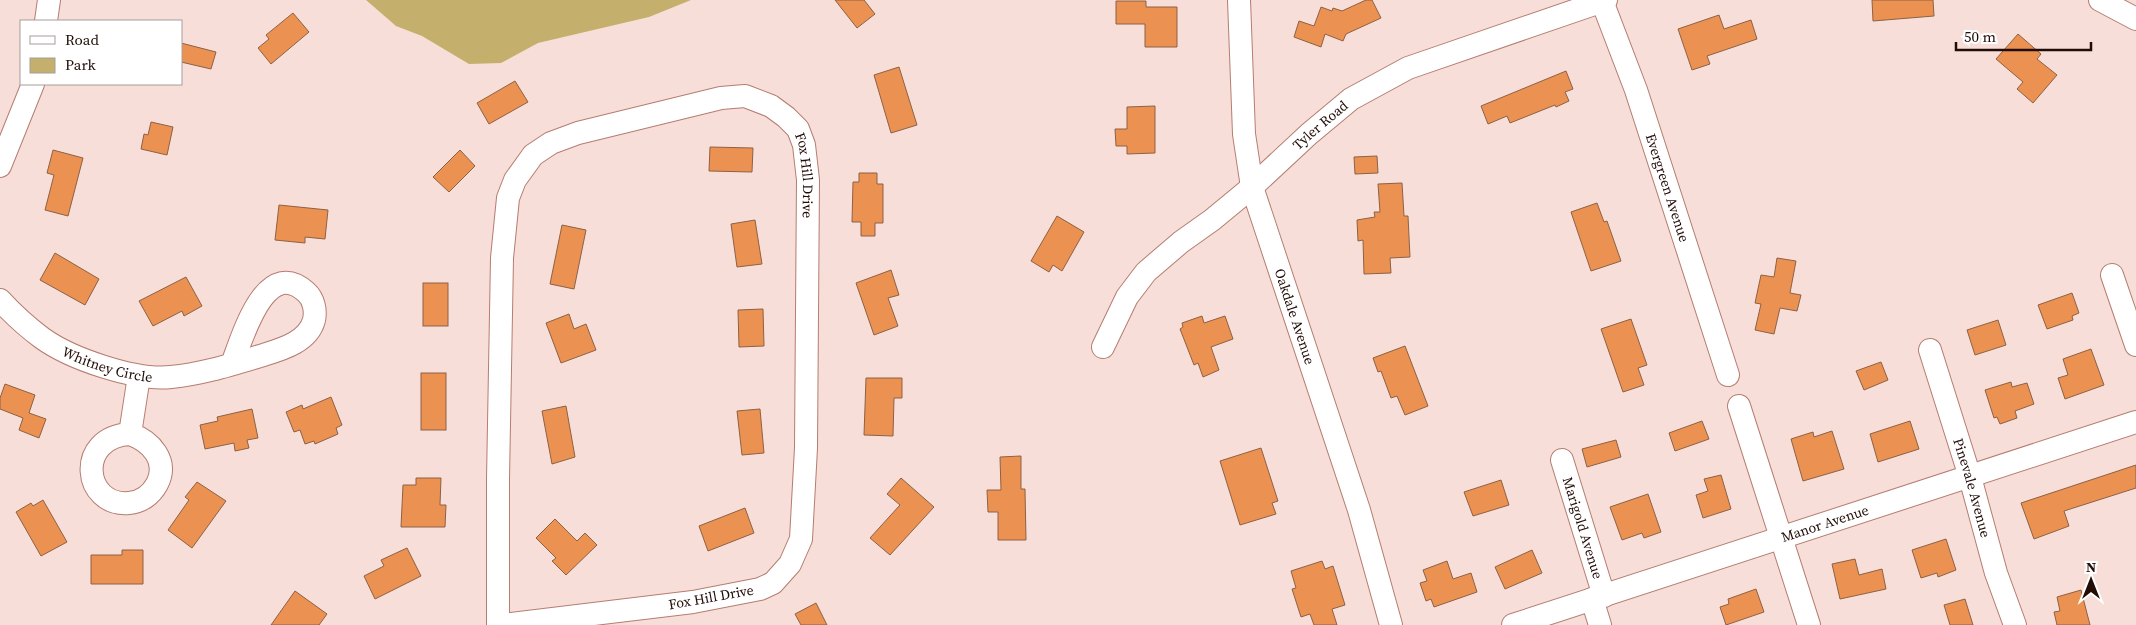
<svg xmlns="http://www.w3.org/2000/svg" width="2136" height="625" font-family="'Source Serif 4',serif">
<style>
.green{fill:#c4b06c}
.building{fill:#eb9152;stroke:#8e6144}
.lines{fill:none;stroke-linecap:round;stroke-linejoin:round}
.minor-casing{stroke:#b57d70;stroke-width:24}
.minor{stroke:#fff;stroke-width:22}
.labels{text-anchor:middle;stroke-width:4.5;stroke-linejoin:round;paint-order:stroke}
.street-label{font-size:14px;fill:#210c08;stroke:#fff}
</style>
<rect width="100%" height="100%" fill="#f7ded8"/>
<polygon class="green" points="366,0 691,0 649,17 538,43 501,63 469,64 422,36 396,26"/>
<g class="building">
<polygon points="835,0 864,0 875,14 857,28"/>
<polygon points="1366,0 1372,0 1381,18 1346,34 1343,41 1325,34 1321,47 1294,37 1299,21 1314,26 1321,7 1332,11 1333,8 1342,11"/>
<polygon points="1872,0 1933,0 1934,16 1873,21"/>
<polygon points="1116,1 1146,1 1146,7 1177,7 1177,47 1145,47 1145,24 1116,24"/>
<polygon points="293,13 309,32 271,64 258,48 269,39 266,35"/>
<polygon points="1719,15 1724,29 1751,20 1757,39 1707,56 1710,64 1692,70 1678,29"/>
<polygon points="2018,34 2041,54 2037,59 2057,75 2033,103 2017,89 2023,82 1996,59"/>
<polygon points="181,43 216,52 211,69 181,62"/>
<polygon points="899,67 917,125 891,133 874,75"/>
<polygon points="1566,71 1573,89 1565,92 1569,101 1556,107 1555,105 1510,123 1507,116 1488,124 1481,106"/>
<polygon points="515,81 528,102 489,124 477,103"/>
<polygon points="1155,106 1155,153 1127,154 1127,146 1116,146 1115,129 1127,129 1127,107"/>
<polygon points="151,122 173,127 167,155 141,149 144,134 148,135"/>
<polygon points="710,147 753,148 752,172 709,171"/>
<polygon points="53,150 83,158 68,216 45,210 54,175 47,173"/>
<polygon points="460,150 475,166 449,192 433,177"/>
<polygon points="1377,156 1378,173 1355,174 1354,157"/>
<polygon points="859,173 877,173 877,184 883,184 883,223 875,223 875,236 861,236 861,222 852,222 853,182 859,182"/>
<polygon points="1402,183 1404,216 1408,216 1410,257 1390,258 1391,273 1364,274 1363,240 1358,241 1357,220 1375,217 1374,212 1380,212 1378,184"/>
<polygon points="1597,203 1604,222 1607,221 1621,261 1591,271 1571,212"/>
<polygon points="279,205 328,210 325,239 305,237 305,243 275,240"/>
<polygon points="1057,216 1084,232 1062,271 1053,265 1049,272 1031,261"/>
<polygon points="755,220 762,264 737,267 731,224"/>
<polygon points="562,225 586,230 574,289 550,284"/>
<polygon points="55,253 99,279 85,305 40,280"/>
<polygon points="1777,258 1796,261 1790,293 1801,295 1797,311 1780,308 1774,334 1755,330 1761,304 1755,303 1761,275 1774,277"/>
<polygon points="891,270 899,295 888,298 898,326 874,335 856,283"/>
<polygon points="186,277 202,306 184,316 182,311 153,326 139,301"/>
<rect x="423" y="283" width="25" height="43"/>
<polygon points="2072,293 2079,313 2072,316 2073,320 2047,329 2038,305"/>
<polygon points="763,309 764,346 739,347 738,310"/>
<polygon points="569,314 574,329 586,324 596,350 561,363 546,323"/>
<polygon points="1202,316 1204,323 1225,316 1233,339 1211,347 1219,370 1203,377 1198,363 1194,365 1180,329 1183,327 1182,323"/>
<polygon points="1631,319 1647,365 1638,368 1644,385 1623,392 1601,329"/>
<polygon points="1998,320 2006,345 1975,355 1967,330"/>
<polygon points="1405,346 1428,406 1405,415 1397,396 1391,398 1381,371 1378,372 1373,358"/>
<polygon points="2091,349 2104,385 2065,399 2058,378 2068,375 2063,359"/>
<polygon points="1881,362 1888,380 1864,390 1856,371"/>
<rect x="421" y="373" width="25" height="57"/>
<polygon points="866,378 902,378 902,398 894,398 893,436 864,435"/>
<polygon points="2011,382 2012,387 2027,383 2034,404 2015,411 2017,418 2000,424 1997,417 1994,418 1985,390"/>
<polygon points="5,384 35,395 29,413 46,419 39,438 19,430 23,418 0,409 0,398"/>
<polygon points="331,397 342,425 336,428 338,434 315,444 314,441 305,444 300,430 294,432 286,412 302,405 303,409"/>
<polygon points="566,406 575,457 552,464 542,411"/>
<polygon points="252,409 258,438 247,440 249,448 235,451 234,443 205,449 200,425 218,421 217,417"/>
<polygon points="760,409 764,453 742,455 737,411"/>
<polygon points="1702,421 1709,439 1675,451 1669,433"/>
<polygon points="1910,421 1919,449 1878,462 1870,434"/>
<polygon points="1832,431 1844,469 1803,481 1791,439 1813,432 1814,437"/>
<polygon points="1616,440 1621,457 1587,467 1582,449"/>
<polygon points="1261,448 1278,501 1272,503 1276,514 1240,525 1220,461"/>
<polygon points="1021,456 1021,489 1025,489 1026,540 998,540 998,512 988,512 987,490 1001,490 1000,457"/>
<polygon points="2136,465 2136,488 2064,511 2069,526 2034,539 2021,503"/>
<polygon points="1721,475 1731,509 1703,518 1696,495 1708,491 1704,479"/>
<polygon points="416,478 441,478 440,505 446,505 445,527 401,527 403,485 416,485"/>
<polygon points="901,478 934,507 890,555 870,538 900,505 887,494"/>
<polygon points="1501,480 1509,505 1473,516 1464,492"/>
<polygon points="197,482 226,501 192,548 168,530 189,500 185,497"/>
<polygon points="1648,494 1661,532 1644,538 1642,533 1622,540 1610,507"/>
<polygon points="43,500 67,542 41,556 16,512 31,503 33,506"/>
<polygon points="745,508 754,533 708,551 699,526"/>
<polygon points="555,519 577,541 585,533 597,545 566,575 552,561 556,558 536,538"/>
<polygon points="1946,539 1956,570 1938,577 1937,573 1921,578 1912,550"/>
<polygon points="407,548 421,576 375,599 364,576 384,566 381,560"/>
<polygon points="122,550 143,550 143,584 91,584 91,555 122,555"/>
<polygon points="1532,550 1542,573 1505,589 1495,567"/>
<polygon points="1855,559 1859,575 1882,569 1886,589 1840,599 1832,564"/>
<polygon points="1322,561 1325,569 1333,566 1345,605 1332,609 1337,625 1314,625 1310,614 1301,617 1292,589 1296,588 1291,571"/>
<polygon points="1447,561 1453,579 1471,573 1477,592 1434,607 1431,599 1426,601 1420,583 1427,581 1423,570"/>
<polygon points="1756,589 1764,612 1726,625 1720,607 1729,604 1728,599"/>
<polygon points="2081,590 2090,625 2057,625 2054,612 2060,611 2057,597"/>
<polygon points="295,591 327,614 319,625 271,625"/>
<polygon points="1965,599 1973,625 1950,625 1944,605"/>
<polygon points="816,603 827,625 801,625 795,614"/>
</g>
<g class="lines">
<defs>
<g id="minor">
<path id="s1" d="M1239,0L1244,134L1252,187L1359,510L1391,625"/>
<polyline points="2100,0 2136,19"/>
<path id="s2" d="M1602,1L1636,90L1728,375"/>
<polyline points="46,21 49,0"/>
<polyline points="0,166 33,84"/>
<polyline points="2112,275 2136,345"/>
<path id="s3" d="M0,300C12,313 27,327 42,338C71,359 136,381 171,377C202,374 230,365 260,356C279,350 308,343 314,320C316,311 314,299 306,292C265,255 242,339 232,364"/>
<path id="s4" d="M1103,347L1127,297L1146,272L1181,242L1212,220L1252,187L1309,134L1351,99L1408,68L1606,0"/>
<path id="s5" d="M1930,350L1970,477L1996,573L2015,625"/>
<polyline points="1739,406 1809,625"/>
<path d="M130,434C151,441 169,461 157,484C151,495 141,502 129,503C83,507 75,437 130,434L139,376"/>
<path id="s6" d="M1562,460L1604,596"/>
<polyline points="1592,599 1600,625"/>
<path id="s7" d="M498,625V479L502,258L508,198L515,180L533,155L551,143L578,133L721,98L745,96L771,106L786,117L798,129L804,145L808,180L806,448L801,539L790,564L773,583L760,589L693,602L503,625"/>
<path id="s8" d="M1513,625L2136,422"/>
</g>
</defs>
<use href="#minor" class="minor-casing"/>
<use href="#minor" class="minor"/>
</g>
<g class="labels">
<g class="street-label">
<text dy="5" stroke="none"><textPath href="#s4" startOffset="315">Tyler Road</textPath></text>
<text dy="5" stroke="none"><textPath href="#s7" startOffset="810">Fox Hill Drive</textPath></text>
<text dy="5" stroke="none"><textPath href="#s2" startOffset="198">Evergreen Avenue</textPath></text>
<text dy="5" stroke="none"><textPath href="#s1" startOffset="324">Oakdale Avenue</textPath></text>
<text dy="5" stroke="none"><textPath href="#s3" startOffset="128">Whitney Circle</textPath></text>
<text dy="5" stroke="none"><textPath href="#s5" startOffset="144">Pinevale Avenue</textPath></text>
<text dy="5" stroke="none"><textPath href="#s8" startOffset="328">Manor Avenue</textPath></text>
<text dy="5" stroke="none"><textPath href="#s6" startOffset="71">Marigold Avenue</textPath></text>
<text transform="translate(711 597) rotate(-10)" y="5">Fox Hill Drive</text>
</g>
</g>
<rect x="20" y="20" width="162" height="65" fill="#ffffff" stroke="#a69e9c"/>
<rect x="30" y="36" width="25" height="8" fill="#ffffff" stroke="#a69e9c"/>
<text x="65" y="45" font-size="15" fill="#210c08">Road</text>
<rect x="30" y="58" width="25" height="15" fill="#c4b06c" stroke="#a69e9c"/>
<text x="65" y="70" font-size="15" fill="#210c08">Park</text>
<g transform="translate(2091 580)" stroke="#ffffff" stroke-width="4" paint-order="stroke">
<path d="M0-4L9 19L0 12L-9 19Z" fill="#210c08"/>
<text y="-8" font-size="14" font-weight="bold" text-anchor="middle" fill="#210c08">N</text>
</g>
<path d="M1956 42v8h135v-8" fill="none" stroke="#210c08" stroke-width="2.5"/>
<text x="1964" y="42" font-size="15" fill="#210c08" stroke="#ffffff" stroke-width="4" paint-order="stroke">50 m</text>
</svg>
